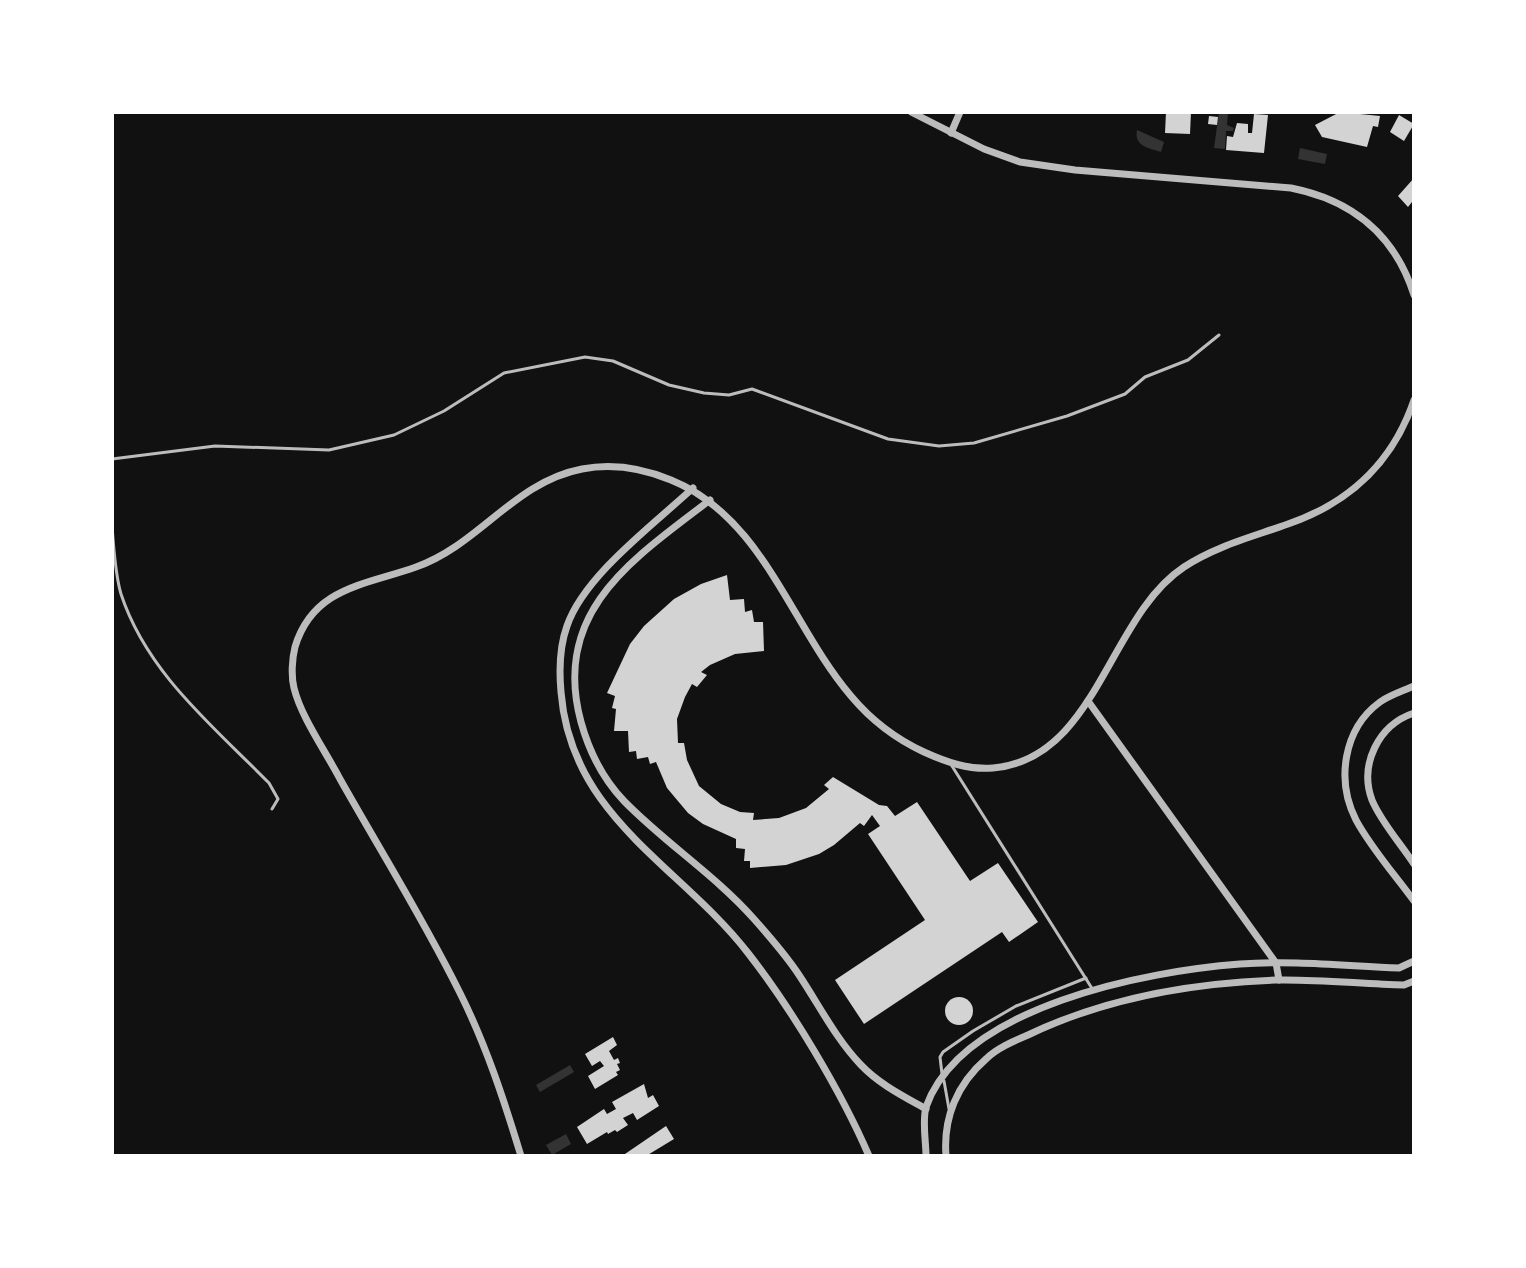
<svg xmlns="http://www.w3.org/2000/svg" width="1526" height="1268" font-family="'Public Sans',sans-serif">
<style>
.water{fill:#333}
.building{fill:#d3d3d3}
.lines{fill:none;stroke-linecap:round;stroke-linejoin:round}
.service{stroke:#bcbcbc;stroke-width:3}
.minor{stroke:#bcbcbc;stroke-width:7}
</style>
<rect width="100%" height="100%" fill="#111"/>
<g class="water">
<polygon points="1219,112 1228,112 1227,125 1234,128 1233,131 1226,131 1225,149 1214,148"/>
<path d="M1137,130L1164,142L1161,152C1148,148 1134,146 1137,130Z"/>
<polygon points="1300,148 1327,154 1325,164 1298,159"/>
<polygon points="570,1065 574,1072 540,1092 536,1085"/>
<polygon points="566,1134 571,1144 552,1155 546,1145"/>
</g>
<g class="building">
<polygon points="1166,112 1191,112 1190,134 1165,133"/>
<polygon points="1340,112 1380,116 1378,127 1373,126 1367,147 1322,137 1315,125"/>
<polygon points="1254,114 1268,115 1264,153 1226,150 1227,136 1233,137 1237,123 1248,124 1248,133 1252,133"/>
<polygon points="1399,115 1414,124 1404,141 1390,132"/>
<polygon points="1209,116 1218,117 1217,125 1208,124"/>
<polygon points="1414,178 1414,204 1412,202 1408,207 1398,196"/>
<polygon points="727,575 730,600 744,599 745,612 752,610 754,622 763,622 764,651 735,654 710,665 701,672 707,675 697,687 692,684 685,697 677,719 678,743 684,743 687,760 699,786 721,804 740,812 754,813 753,820 779,818 806,808 829,789 824,785 833,777 879,805 887,806 895,816 917,802 970,881 998,863 1038,922 1009,942 1002,932 864,1024 835,980 925,920 868,834 880,826 872,815 864,826 860,823 834,845 819,854 786,865 750,868 750,861 744,861 745,849 736,848 736,839 703,824 688,813 667,788 656,762 650,764 648,757 637,759 636,751 629,752 628,731 614,731 616,709 612,708 615,696 607,693 630,644 644,626 674,599 701,584"/>
<circle cx="959" cy="1011" r="14"/>
<polygon points="613,1037 617,1045 609,1051 614,1060 618,1058 620,1063 617,1064 620,1070 616,1072 618,1075 595,1089 588,1076 604,1066 600,1061 592,1066 585,1054"/>
<polygon points="644,1084 648,1098 653,1095 659,1106 637,1120 633,1113 623,1118 628,1125 617,1132 615,1130 608,1134 607,1132 587,1144 577,1127 604,1109 607,1114 616,1109 612,1102"/>
<polygon points="666,1126 674,1139 646,1156 622,1156"/>
</g>
<g class="lines">
<g class="service">
<polyline points="112,459 215,446 329,450 394,435 444,411 504,373 585,357 613,361 669,385 704,393 729,395 752,389 888,439 939,446 974,443 1067,416 1125,394 1145,377 1188,360 1219,335"/>
<path d="M112,527C114,548 115,574 121,594C147,673 213,726 269,783L278,799L272,809"/>
<polyline points="952,766 1093,990"/>
<polyline points="942,1074 940,1057 943,1052 973,1031 1016,1006 1086,978"/>
<polyline points="944,1081 949,1109"/>
</g>
<g class="minor">
<path d="M911,112L984,149L1020,162L1075,170L1291,188C1352,200 1395,235 1414,295"/>
<polyline points="951,133 960,112"/>
<path d="M693,488C653,525 584,576 567,626C559,648 559,670 561,692C571,818 680,865 748,953C791,1008 841,1091 869,1156"/>
<path d="M710,500C633,559 551,611 581,722C589,751 603,779 624,801C665,843 715,875 754,919C770,937 786,955 799,975C819,1005 836,1039 861,1065C879,1084 903,1096 926,1109"/>
<path d="M1414,686C1403,691 1390,695 1380,702C1343,729 1336,781 1356,820C1371,848 1395,875 1414,901"/>
<polyline points="1088,701 1276,963 1279,980"/>
<path d="M1414,713C1378,725 1359,765 1372,800C1381,822 1401,844 1414,864"/>
<path d="M521,1156C504,1100 486,1045 460,993C424,920 380,850 340,779C326,752 301,717 294,688C291,676 292,659 295,647C313,587 366,585 416,567C479,545 514,482 582,469C613,463 642,468 671,480C763,517 791,626 851,696C871,720 896,739 924,752C946,762 968,770 993,768C1097,759 1108,617 1184,567C1216,546 1252,537 1288,524C1349,503 1393,462 1414,400"/>
<path d="M926,1156C926,1142 922,1121 926,1107C962,1006 1147,971 1240,964C1293,960 1347,966 1399,968L1414,961"/>
<path d="M946,1156C943,1118 957,1084 986,1059C997,1048 1014,1041 1028,1035C1105,998 1192,983 1276,980C1318,979 1362,984 1404,985L1414,981"/>
</g>
</g>
<rect width="1526" height="1268" fill="none" stroke="#ffffff" stroke-width="228"/>
</svg>
